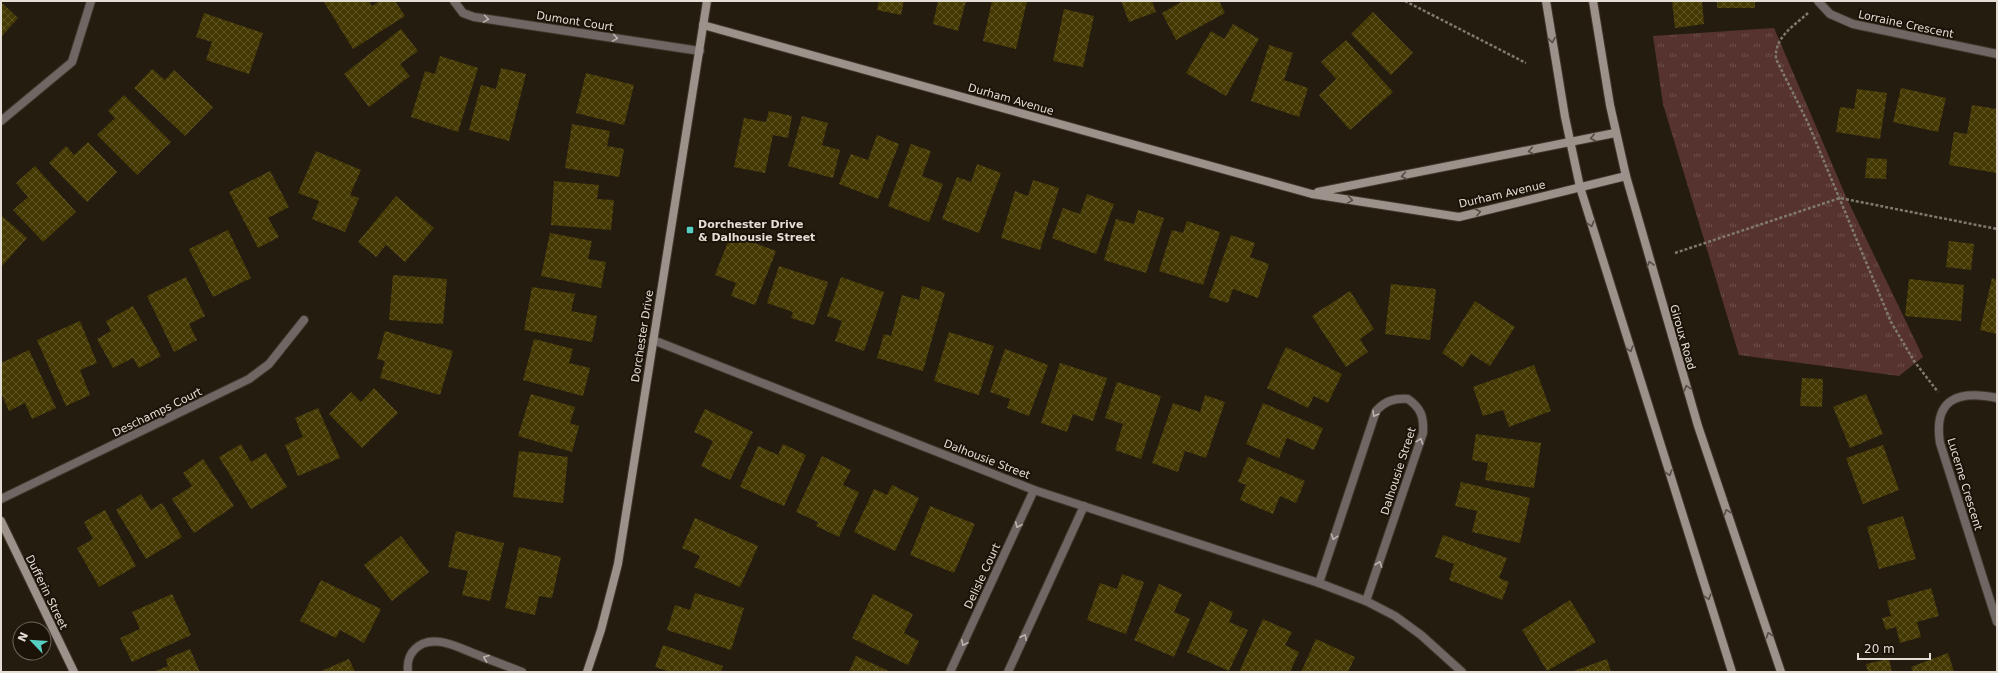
<svg xmlns="http://www.w3.org/2000/svg" width="1998" height="673" font-family="'DejaVu Sans',sans-serif">
<style>
.grass{fill:url(#grass-tufts)}
.building{fill:url(#building-cross-hatch)}
.lines{fill:none;stroke-linecap:round;stroke-linejoin:round}
.street-casing{stroke:#40372c;stroke-width:10}
.secondary-casing{stroke:#40372c;stroke-width:10}
.path{stroke:#80796f;stroke-width:2.5;stroke-dasharray:3 2;stroke-linecap:butt}
.street{stroke:#6e6763;stroke-width:8}
.secondary{stroke:#9d918b;stroke-width:8}
.oneway{stroke:#bbb4ae}
.oneway2{stroke:#564c43}
.poi-dot{fill:#57cec2;stroke:#1b1308;stroke-width:1.5}
.labels{text-anchor:middle;stroke-width:4;stroke-linejoin:round;paint-order:stroke}
.street-label{font-size:11px;fill:#e4ded7;stroke:#1b1308}
.poi-label{font-size:11px;font-weight:bold;fill:#e4ded7;stroke:#1b1308;text-anchor:start}
</style>
<defs>
<pattern id="grass-tufts" width="24" height="20" patternUnits="userSpaceOnUse"><rect width="24" height="20" fill="#56332f"/><path d="M3 7l-1-3M5 7V3M7 7l1-3M15 17l-1-3M17 17v-4M19 17l1-3" fill="none" stroke="#6e504c"/></pattern>
<pattern id="building-cross-hatch" width="8" height="8" patternUnits="userSpaceOnUse"><rect width="8" height="8" fill="#443803"/><path d="M0 0l8 8M0 8l8-8" fill="none" stroke="#5f5427"/></pattern>
</defs>
<rect width="100%" height="100%" fill="#251c10"/>
<polygon class="grass" points="1774,28 1847,199 1923,357 1899,376 1739,355 1663,104 1653,36"/>
<g class="building">
<polygon points="326,1 369,1 372,6 380,1 395,1 405,16 353,49 324,2"/>
<polygon points="879,1 904,1 901,15 877,10"/>
<polygon points="938,1 966,1 958,31 933,24"/>
<polygon points="992,1 1027,1 1016,49 983,41"/>
<polygon points="1121,1 1152,1 1156,12 1129,22"/>
<polygon points="1183,1 1219,1 1225,13 1176,40 1162,13"/>
<polygon points="1672,1 1702,1 1704,24 1675,28"/>
<rect x="1717" y="1" width="38" height="7"/>
<polygon points="1,2 18,18 1,37"/>
<polygon points="1064,9 1094,16 1083,67 1053,61"/>
<polygon points="1373,12 1413,53 1391,75 1351,34"/>
<polygon points="204,13 263,33 249,74 206,60 212,42 196,37"/>
<polygon points="1233,24 1259,39 1226,96 1186,73 1211,31 1224,39"/>
<polygon points="401,29 418,51 400,64 410,76 369,107 344,74"/>
<polygon points="1346,40 1393,92 1350,130 1319,95 1336,79 1321,62"/>
<polygon points="1269,45 1293,53 1284,80 1308,88 1299,117 1251,101"/>
<polygon points="440,56 478,68 458,132 411,117 425,71 435,74"/>
<polygon points="501,68 526,74 509,141 469,130 481,85 496,89"/>
<polygon points="152,69 165,80 174,70 213,107 185,136 134,88"/>
<polygon points="586,73 634,85 624,125 576,113"/>
<polygon points="1901,88 1946,98 1938,132 1893,122"/>
<polygon points="1857,89 1887,93 1880,139 1836,132 1840,107 1854,109"/>
<polygon points="124,95 171,142 137,175 97,135 115,118 108,111"/>
<polygon points="1972,105 1997,109 1997,173 1949,165 1954,132 1967,134"/>
<polygon points="769,111 792,116 788,138 773,135 765,173 734,167 744,118 766,122"/>
<polygon points="802,116 828,123 822,145 840,150 833,178 788,166"/>
<polygon points="572,124 610,131 607,146 624,149 619,177 565,168"/>
<polygon points="877,135 899,144 878,199 839,184 851,154 868,160"/>
<polygon points="88,142 117,172 87,202 49,163 66,146 74,155"/>
<polygon points="911,144 931,151 922,176 943,184 929,222 888,206"/>
<polygon points="316,151 361,170 350,195 359,198 345,232 312,219 319,201 298,193"/>
<polygon points="1867,158 1887,159 1886,179 1865,178"/>
<polygon points="977,164 1001,173 979,233 942,219 957,177 971,182"/>
<polygon points="35,166 76,212 43,242 13,210 28,197 16,183"/>
<polygon points="270,171 289,207 268,218 279,237 258,248 229,192"/>
<polygon points="1033,180 1059,188 1040,250 1001,238 1015,191 1028,196"/>
<polygon points="554,181 599,185 597,199 614,200 611,230 551,225"/>
<polygon points="1087,194 1114,204 1096,254 1052,238 1063,208 1080,214"/>
<polygon points="396,196 434,228 405,262 386,245 376,257 358,242"/>
<polygon points="1138,210 1164,218 1146,273 1104,260 1116,219 1134,224"/>
<polygon points="1,215 27,238 1,267"/>
<polygon points="1187,221 1220,232 1203,285 1159,271 1172,230 1183,233"/>
<polygon points="228,230 251,278 213,297 189,249"/>
<polygon points="550,233 592,241 588,259 606,262 601,288 541,276"/>
<polygon points="731,234 776,251 755,305 731,296 736,283 715,275"/>
<polygon points="1231,235 1255,243 1250,257 1269,264 1258,298 1233,289 1228,303 1209,297"/>
<polygon points="1949,241 1974,244 1971,270 1946,267"/>
<polygon points="779,266 828,282 814,325 791,318 793,312 767,303"/>
<polygon points="393,275 447,279 443,324 389,320"/>
<polygon points="186,277 205,316 189,324 197,340 174,352 147,296"/>
<polygon points="841,277 884,292 864,351 835,341 842,321 827,316"/>
<polygon points="1992,278 1997,280 1997,334 1980,330"/>
<polygon points="1909,279 1964,285 1961,321 1905,316"/>
<polygon points="1391,284 1436,289 1430,340 1385,334"/>
<polygon points="922,286 945,293 923,371 877,358 884,334 891,336 902,295 919,300"/>
<polygon points="532,287 575,294 571,311 597,316 592,342 524,330"/>
<polygon points="1350,291 1374,329 1360,339 1368,352 1346,367 1312,316"/>
<polygon points="1475,301 1515,327 1490,366 1471,354 1463,367 1442,353"/>
<polygon points="133,306 161,356 139,368 133,358 113,368 97,339 111,331 106,321"/>
<polygon points="80,321 97,363 80,370 90,395 66,406 37,340"/>
<polygon points="385,331 453,351 440,395 380,378 385,361 377,359"/>
<polygon points="949,332 994,346 979,395 934,381"/>
<polygon points="534,339 573,349 569,363 590,368 583,396 523,380"/>
<polygon points="1286,347 1342,374 1328,403 1314,396 1308,408 1267,388"/>
<polygon points="1005,349 1048,365 1029,416 1007,408 1010,399 990,392"/>
<polygon points="29,350 56,408 32,419 25,403 9,411 1,393 1,363"/>
<polygon points="1060,363 1107,378 1093,421 1073,414 1067,432 1041,423"/>
<polygon points="1534,365 1551,411 1509,427 1503,410 1483,416 1473,387"/>
<polygon points="1802,378 1823,379 1822,407 1800,406"/>
<polygon points="1117,382 1161,396 1141,459 1115,450 1123,424 1105,418"/>
<polygon points="374,388 398,413 362,448 329,414 351,392 361,402"/>
<polygon points="531,394 575,407 570,423 579,426 572,452 518,436"/>
<polygon points="1866,394 1883,434 1850,448 1833,407"/>
<polygon points="1205,395 1225,402 1206,458 1185,451 1178,472 1152,463 1173,403 1200,412"/>
<polygon points="1263,403 1323,428 1314,450 1287,438 1279,458 1246,444"/>
<polygon points="318,408 340,458 298,476 285,445 303,437 295,418"/>
<polygon points="705,409 753,432 730,480 701,466 713,441 694,432"/>
<polygon points="1476,434 1541,443 1534,488 1485,480 1488,463 1472,460"/>
<polygon points="241,444 251,462 266,453 287,487 251,509 219,457"/>
<polygon points="783,444 806,455 784,506 740,487 758,446 778,455"/>
<polygon points="1883,445 1899,490 1863,504 1846,458"/>
<polygon points="519,451 568,457 563,503 513,497"/>
<polygon points="822,456 851,470 843,485 859,492 839,537 816,526 818,522 796,512"/>
<polygon points="1248,457 1305,481 1296,503 1280,496 1273,514 1240,500 1246,485 1238,482"/>
<polygon points="203,459 234,506 194,533 172,499 192,486 183,473"/>
<polygon points="1461,482 1530,498 1520,543 1472,532 1477,511 1455,506"/>
<polygon points="892,485 919,498 895,551 854,532 874,489 887,495"/>
<polygon points="141,494 151,510 162,503 182,537 146,559 116,510"/>
<polygon points="930,506 975,524 954,573 910,555"/>
<polygon points="105,510 136,566 99,587 77,548 93,539 84,522"/>
<polygon points="1903,516 1916,559 1879,569 1867,527"/>
<polygon points="695,518 758,546 740,587 694,567 700,556 682,548"/>
<polygon points="456,531 504,543 490,601 462,595 468,571 448,567"/>
<polygon points="1443,535 1507,558 1499,578 1509,582 1502,600 1449,580 1454,564 1435,557"/>
<polygon points="401,536 429,572 392,601 364,565"/>
<polygon points="519,547 561,557 552,598 539,596 535,615 505,608"/>
<polygon points="1122,574 1144,582 1126,634 1087,620 1100,583 1117,589"/>
<polygon points="321,580 381,609 364,643 340,630 336,638 300,621"/>
<polygon points="1159,584 1182,594 1174,612 1190,619 1174,657 1134,640"/>
<polygon points="1931,588 1939,616 1917,622 1921,637 1900,643 1896,627 1886,630 1882,618 1891,616 1887,601"/>
<polygon points="695,593 744,608 731,650 667,630 675,605 690,610"/>
<polygon points="172,594 191,635 132,662 120,638 140,629 132,612"/>
<polygon points="873,594 913,614 904,633 919,641 908,665 852,638"/>
<polygon points="1570,600 1596,642 1547,671 1522,630"/>
<polygon points="1210,601 1233,612 1229,622 1248,630 1229,671 1187,652"/>
<polygon points="1263,619 1292,632 1285,645 1299,652 1290,672 1239,672"/>
<polygon points="1316,639 1355,657 1348,672 1301,672"/>
<polygon points="663,645 723,666 721,672 670,672 655,667"/>
<polygon points="190,649 200,672 153,672 168,666 166,659"/>
<polygon points="1948,653 1954,672 1913,672 1911,667"/>
<polygon points="856,656 891,672 849,672"/>
<polygon points="349,659 355,672 319,672"/>
<polygon points="1607,659 1611,672 1571,672"/>
<polygon points="1889,659 1892,672 1868,672 1866,664"/>
</g>
<g class="lines">
<defs>
<g id="street">
<polyline points="454,1 463,13 474,17 700,51"/>
<polyline points="1818,1 1830,14 1853,24 1997,54"/>
<polyline points="1,121 72,62 91,1"/>
<polyline points="653,340 1034,490 1319,583 1366,601 1395,616 1421,635 1462,672"/>
<path d="M1997,398C1959,390 1933,398 1940,443L1997,622"/>
<polyline points="1,499 249,379 269,364 304,320"/>
<path d="M1319,583L1376,411C1385,401 1394,398 1408,399C1421,408 1424,417 1423,433L1366,601"/>
<path d="M408,672C407,663 408,656 415,649C432,632 459,648 478,655C493,661 507,666 522,672"/>
<polyline points="950,672 1034,490"/>
<polyline points="1008,672 1084,506"/>
</g>
<g id="secondary">
<polyline points="1546,1 1565,117 1580,187 1732,672"/>
<polyline points="1593,1 1610,105 1626,176 1698,426 1781,672"/>
<polyline points="703,25 1312,194 1459,217 1626,176"/>
<polyline points="1318,192 1615,133"/>
<polyline points="1,521 74,672"/>
<polyline points="587,672 601,630 618,564 707,1"/>
</g>
</defs>
<use href="#street" class="street-casing"/>
<use href="#secondary" class="secondary-casing"/>
<g class="path">
<polyline points="1405,1 1526,63"/>
<path d="M1808,13C1794,26 1774,37 1776,59L1808,123L1891,322L1914,361L1938,392"/>
<polyline points="1675,253 1840,198 1997,229"/>
</g>
<use href="#street" class="street"/>
<use href="#secondary" class="secondary"/>
</g>
<defs><path id="oneway-chevron" d="M-2-3.5L2.5 0L-2 3.5" fill="none" stroke-width="1.6" stroke-linecap="round" stroke-linejoin="round"/></defs>
<g class="oneway">
<use href="#oneway-chevron" transform="translate(486 19) rotate(9)"/>
<use href="#oneway-chevron" transform="translate(615 38) rotate(9)"/>
<use href="#oneway-chevron" transform="translate(1375 414) rotate(121)"/>
<use href="#oneway-chevron" transform="translate(1420 441) rotate(-71)"/>
<use href="#oneway-chevron" transform="translate(1018 525) rotate(115)"/>
<use href="#oneway-chevron" transform="translate(1334 537) rotate(108)"/>
<use href="#oneway-chevron" transform="translate(1379 564) rotate(-71)"/>
<use href="#oneway-chevron" transform="translate(1024 637) rotate(-65)"/>
<use href="#oneway-chevron" transform="translate(964 643) rotate(115)"/>
<use href="#oneway-chevron" transform="translate(486 658) rotate(-159)"/>
</g>
<g class="oneway2">
<use href="#oneway-chevron" transform="translate(1552 40) rotate(81)"/>
<use href="#oneway-chevron" transform="translate(1593 138) rotate(167)"/>
<use href="#oneway-chevron" transform="translate(1531 151) rotate(169)"/>
<use href="#oneway-chevron" transform="translate(1404 176) rotate(169)"/>
<use href="#oneway-chevron" transform="translate(1350 200) rotate(9)"/>
<use href="#oneway-chevron" transform="translate(1478 212) rotate(-14)"/>
<use href="#oneway-chevron" transform="translate(1591 224) rotate(74)"/>
<use href="#oneway-chevron" transform="translate(1650 264) rotate(-106)"/>
<use href="#oneway-chevron" transform="translate(1630 349) rotate(73)"/>
<use href="#oneway-chevron" transform="translate(1687 388) rotate(-106)"/>
<use href="#oneway-chevron" transform="translate(1669 473) rotate(73)"/>
<use href="#oneway-chevron" transform="translate(1727 512) rotate(-109)"/>
<use href="#oneway-chevron" transform="translate(1708 597) rotate(73)"/>
<use href="#oneway-chevron" transform="translate(1769 635) rotate(-109)"/>
</g>
<rect class="poi-dot" x="686" y="226" width="8" height="8" rx="2"/>
<g class="labels">
<g class="street-label">
<text transform="translate(575 21) rotate(9)" y="4">Dumont Court</text>
<text transform="translate(1906 24) rotate(12)" y="4">Lorraine Crescent</text>
<text transform="translate(1011 99) rotate(16)" y="4">Durham Avenue</text>
<text transform="translate(1502 194) rotate(-13)" y="4">Durham Avenue</text>
<text transform="translate(642 336) rotate(-81)" y="4">Dorchester Drive</text>
<text transform="translate(1683 337) rotate(74)" y="4">Giroux Road</text>
<text transform="translate(157 412) rotate(-26)" y="4">Deschamps Court</text>
<text transform="translate(987 459) rotate(21)" y="4">Dalhousie Street</text>
<text transform="translate(1398 471) rotate(-72)" y="4">Dalhousie Street</text>
<text transform="translate(1965 484) rotate(73)" y="4">Lucerne Crescent</text>
<text transform="translate(982 576) rotate(-65)" y="4">Delisle Court</text>
<text transform="translate(47 592) rotate(64)" y="4">Dufferin Street</text>
</g>
<g class="poi-label">
<text x="698" y="228">Dorchester Drive<tspan x="698" dy="13">&amp; Dalhousie Street</tspan></text>
</g>
</g>
<rect width="1998" height="673" fill="none" stroke="#e4ded7" stroke-width="4"/>
<g transform="translate(32 641) rotate(295)"><circle r="19" fill="#1b1308" stroke="#6b645b"/>
<path d="M0-3L7 15L0 10L-7 15Z" fill="#57cec2"/>
<text y="-6" font-size="11" font-weight="bold" text-anchor="middle" fill="#e4ded7">N</text>
</g>
<path d="M1858 653v6h72v-6" fill="none" stroke="#e4ded7" stroke-width="2"/>
<text x="1864" y="653" font-size="12" fill="#e4ded7" stroke="#1b1308" stroke-width="3" paint-order="stroke">20 m</text>
</svg>
